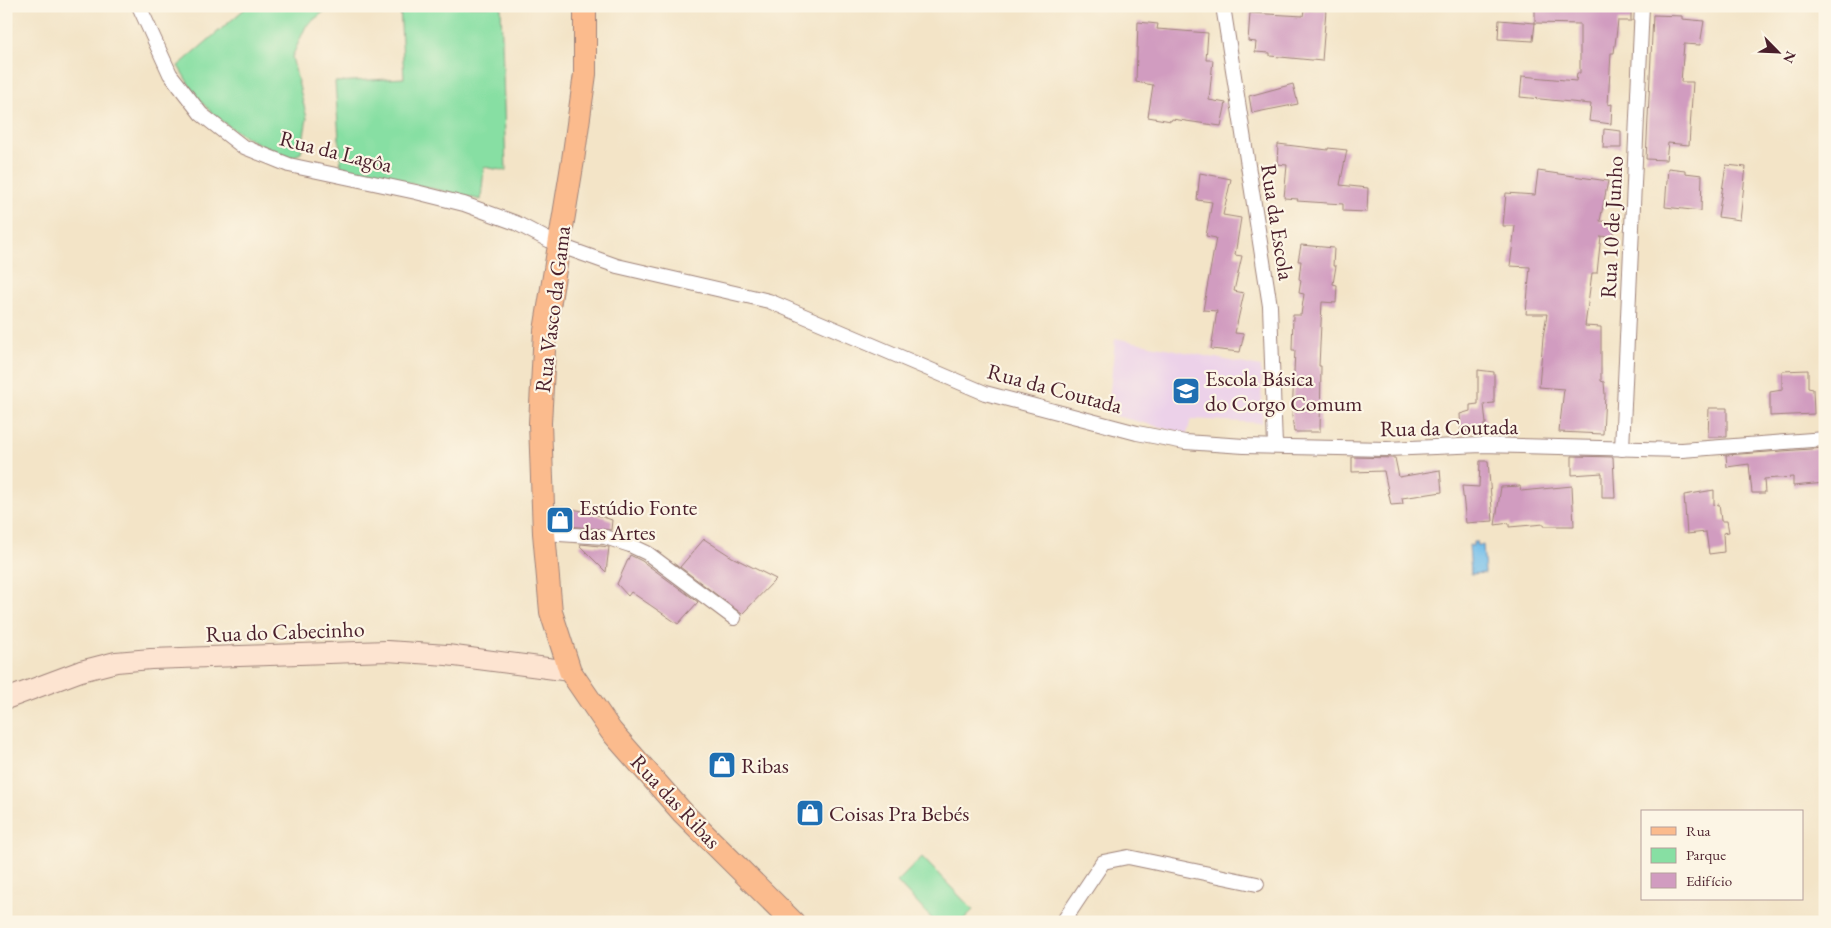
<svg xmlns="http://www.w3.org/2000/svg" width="1831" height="928" font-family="'EB Garamond',serif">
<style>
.built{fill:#ecd1e9}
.green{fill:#87dfa3;stroke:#687f67}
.water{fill:#70bdea;stroke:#5d6e8a}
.building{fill:#d19cc0}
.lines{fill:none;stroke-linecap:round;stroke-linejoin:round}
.street-casing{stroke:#9e8279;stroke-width:16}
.secondary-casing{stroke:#9e8279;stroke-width:22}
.primary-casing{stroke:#9e8279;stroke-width:24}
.street{stroke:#fff;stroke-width:14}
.secondary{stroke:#fde4d1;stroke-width:20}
.primary{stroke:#fbbb8d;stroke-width:22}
.labels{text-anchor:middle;stroke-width:4.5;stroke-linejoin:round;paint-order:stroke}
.street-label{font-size:22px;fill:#4a1f2b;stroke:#fcf5e5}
.poi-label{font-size:22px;fill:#4a1f2b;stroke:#fcf5e5;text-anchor:start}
</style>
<rect width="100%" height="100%" fill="#fcf5e5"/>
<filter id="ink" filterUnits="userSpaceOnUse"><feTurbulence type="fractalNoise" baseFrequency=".02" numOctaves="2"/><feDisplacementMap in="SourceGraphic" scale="10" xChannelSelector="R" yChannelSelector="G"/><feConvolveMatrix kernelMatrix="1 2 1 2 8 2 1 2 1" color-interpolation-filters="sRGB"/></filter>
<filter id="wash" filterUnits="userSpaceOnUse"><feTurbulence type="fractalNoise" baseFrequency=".0096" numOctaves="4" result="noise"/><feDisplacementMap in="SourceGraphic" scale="20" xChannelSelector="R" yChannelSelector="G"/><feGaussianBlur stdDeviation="1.12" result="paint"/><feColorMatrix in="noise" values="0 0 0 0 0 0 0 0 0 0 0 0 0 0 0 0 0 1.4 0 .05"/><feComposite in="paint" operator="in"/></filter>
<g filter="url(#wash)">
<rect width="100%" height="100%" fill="#f3e4c7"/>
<polygon class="built" points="1115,338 1261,367 1262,423 1191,419 1187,434 1108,414"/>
<g class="green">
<path d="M248,6H331L306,26L292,57L307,118L301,153L290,158C257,144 223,128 199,99C191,89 185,77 178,66Z"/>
<polygon points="400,6 501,6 506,171 484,167 481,200 341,167 335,82 404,78"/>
<polygon points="922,857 973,910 961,922 935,922 897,882"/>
</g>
<polygon class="water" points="1473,542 1477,542 1476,545 1483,545 1485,573 1471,574 1469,545 1473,546"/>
<g id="blocks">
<g class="building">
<polygon points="1535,6 1631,6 1631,21 1618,21 1614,53 1611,53 1608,105 1612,104 1611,124 1589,121 1591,104 1520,97 1522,76 1576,81 1577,73 1580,73 1580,24 1535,23"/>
<polygon points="1304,10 1326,10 1322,61 1270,56 1270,53 1255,52 1256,42 1248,41 1250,13 1303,16"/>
<polygon points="1653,15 1682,16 1682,19 1704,21 1700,45 1684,44 1681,82 1693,82 1689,145 1668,143 1666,160 1646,159"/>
<polygon points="1499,20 1535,23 1533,41 1498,39"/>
<polygon points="1138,22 1158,24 1157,29 1208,33 1206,60 1213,60 1209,100 1226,103 1221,126 1172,119 1171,121 1148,117 1153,85 1136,82"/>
<polygon points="1293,84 1298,104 1252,113 1249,96"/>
<polygon points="1604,129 1621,131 1621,148 1603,148"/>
<polygon points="1278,144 1328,150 1328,148 1347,150 1340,185 1368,188 1367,212 1343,211 1343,204 1297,201 1298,199 1284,198 1287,165 1277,164"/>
<polygon points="1726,165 1746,167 1740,220 1718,217"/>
<polygon points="1668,168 1685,170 1685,173 1702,175 1701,211 1665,207"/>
<polygon points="1538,171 1608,181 1600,221 1615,222 1613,238 1601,236 1597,273 1592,273 1585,326 1601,327 1601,381 1604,382 1605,395 1603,434 1559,432 1564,389 1539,387 1543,337 1547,314 1526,314 1530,267 1510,266 1515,226 1503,226 1506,193 1535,195"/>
<polygon points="1200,173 1231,179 1223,215 1241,218 1235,255 1242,256 1234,291 1244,293 1235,333 1244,334 1240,352 1211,349 1217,311 1203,310 1216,238 1206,236 1212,202 1197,200"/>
<polygon points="1301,245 1334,248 1333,266 1336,266 1333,284 1337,285 1336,303 1322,302 1319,366 1321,366 1320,432 1294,432 1292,416 1295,350 1292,350 1293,315 1301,315 1304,294 1299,293 1301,280 1299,279 1301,261 1298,261"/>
<polygon points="1478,370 1494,372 1494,403 1484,404 1486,424 1484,424 1484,430 1461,432 1460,414 1470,411 1470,405 1478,404"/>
<polygon points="1808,370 1808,388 1813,389 1814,414 1770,416 1770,392 1782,390 1782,371"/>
<polygon points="1709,408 1727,408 1727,437 1708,437"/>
<polygon points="1825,448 1825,483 1793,486 1793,477 1764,479 1765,493 1752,493 1749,464 1727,467 1726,455"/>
<polygon points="1572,456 1613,457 1615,498 1602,498 1602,473 1572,475"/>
<polygon points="1352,457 1395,458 1399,477 1440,470 1442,492 1402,498 1403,504 1391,505 1384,471 1352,472"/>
<polygon points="1480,461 1488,461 1493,521 1466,523 1462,486 1479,487"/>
<polygon points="1520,486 1521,491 1572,486 1574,526 1544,526 1544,524 1509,527 1509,523 1495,525 1501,487"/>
<polygon points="1714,490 1714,505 1719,504 1721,521 1727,521 1729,532 1723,533 1724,552 1709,554 1706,532 1687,534 1684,495"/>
<polygon points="556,506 588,512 612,520 611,530 557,525"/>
<polygon points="704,539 732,557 776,579 742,614 680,567"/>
<polygon points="581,544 609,547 606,572 580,546"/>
<polygon points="630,555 642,561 698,602 678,624 631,592 628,596 617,584"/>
</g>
</g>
</g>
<g filter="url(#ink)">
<use href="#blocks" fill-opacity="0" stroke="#9e8279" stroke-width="1"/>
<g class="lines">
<defs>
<g id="street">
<polyline points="139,6 170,74 201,114 242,146 289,165 416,192 464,204 516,223 558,245 617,266 769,301 985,393 1137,433 1185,442 1244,446 1387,449 1482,445 1682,450 1825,439"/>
<polyline points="1223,6 1270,306 1275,446"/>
<polyline points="1622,449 1642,6"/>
<polyline points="544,533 605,537 630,545 647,553 734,618"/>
<polyline points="1063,922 1103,862 1128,857 1257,884"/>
</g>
<polyline id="secondary" points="6,699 81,671 116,662 151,659 387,651 447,655 570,671"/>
<polyline id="primary" points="585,6 585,74 573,160 545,331 540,423 544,533 551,612 570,671 611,731 683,813 793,922"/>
</defs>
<use href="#street" class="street-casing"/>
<use href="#secondary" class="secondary-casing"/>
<use href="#primary" class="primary-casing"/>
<use href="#street" class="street"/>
<use href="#secondary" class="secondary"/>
<use href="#primary" class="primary"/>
</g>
</g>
<defs>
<symbol id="school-square" viewBox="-11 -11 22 22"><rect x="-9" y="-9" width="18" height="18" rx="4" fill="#1f6fb2" stroke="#fcf5e5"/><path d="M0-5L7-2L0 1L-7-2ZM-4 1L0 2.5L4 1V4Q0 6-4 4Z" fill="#fff"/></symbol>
<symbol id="shop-square" viewBox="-11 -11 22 22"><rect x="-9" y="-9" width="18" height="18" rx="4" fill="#1f6fb2" stroke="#fcf5e5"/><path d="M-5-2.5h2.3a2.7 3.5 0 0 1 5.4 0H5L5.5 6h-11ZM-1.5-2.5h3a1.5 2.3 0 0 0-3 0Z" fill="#fff"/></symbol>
</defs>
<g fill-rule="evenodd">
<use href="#school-square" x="1170" y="375" width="32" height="32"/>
<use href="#shop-square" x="544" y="504" width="32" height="32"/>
<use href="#shop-square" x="706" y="749" width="32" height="32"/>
<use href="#shop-square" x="794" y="797" width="32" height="32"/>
</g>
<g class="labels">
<g class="street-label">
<text transform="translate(336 151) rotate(14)" y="8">Rua da Lagôa</text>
<text transform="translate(1278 222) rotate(81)" y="8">Rua da Escola</text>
<text transform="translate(1611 227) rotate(-87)" y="8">Rua 10 de Junho</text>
<text transform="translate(552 309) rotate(-83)" y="8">Rua Vasco da Gama</text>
<text transform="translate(1055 388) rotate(15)" y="8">Rua da Coutada</text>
<text transform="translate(1449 427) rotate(-1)" y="8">Rua da Coutada</text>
<text transform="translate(285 631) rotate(-2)" y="8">Rua do Cabecinho</text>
<text transform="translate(676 801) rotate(47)" y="8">Rua das Ribas</text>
</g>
<g class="poi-label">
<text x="1205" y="386">Escola Básica<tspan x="1205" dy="25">do Corgo Comum</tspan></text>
<text x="579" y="515">Estúdio Fonte<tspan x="579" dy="25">das Artes</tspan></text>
<text x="741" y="773">Ribas</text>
<text x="829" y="821">Coisas Pra Bebés</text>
</g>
</g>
<rect width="1831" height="928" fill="none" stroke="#fcf5e5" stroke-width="25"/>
<rect x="1641" y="810" width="162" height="90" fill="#fcf5e5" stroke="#b59f9b"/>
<rect x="1651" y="827" width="25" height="8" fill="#fbbb8d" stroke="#b59f9b"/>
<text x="1686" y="836" font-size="15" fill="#4a1f2b">Rua</text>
<rect x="1651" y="848" width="25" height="15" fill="#87dfa3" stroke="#b59f9b"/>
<text x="1686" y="860" font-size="15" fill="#4a1f2b">Parque</text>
<rect x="1651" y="873" width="25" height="15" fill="#d19cc0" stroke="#b59f9b"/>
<text x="1686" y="886" font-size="15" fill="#4a1f2b">Edifício</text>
<g transform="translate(1778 52) rotate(114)" stroke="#fcf5e5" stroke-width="4" paint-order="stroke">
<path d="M0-4L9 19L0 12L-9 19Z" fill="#4a1f2b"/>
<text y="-8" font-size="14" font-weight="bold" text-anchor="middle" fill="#4a1f2b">N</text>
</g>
</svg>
